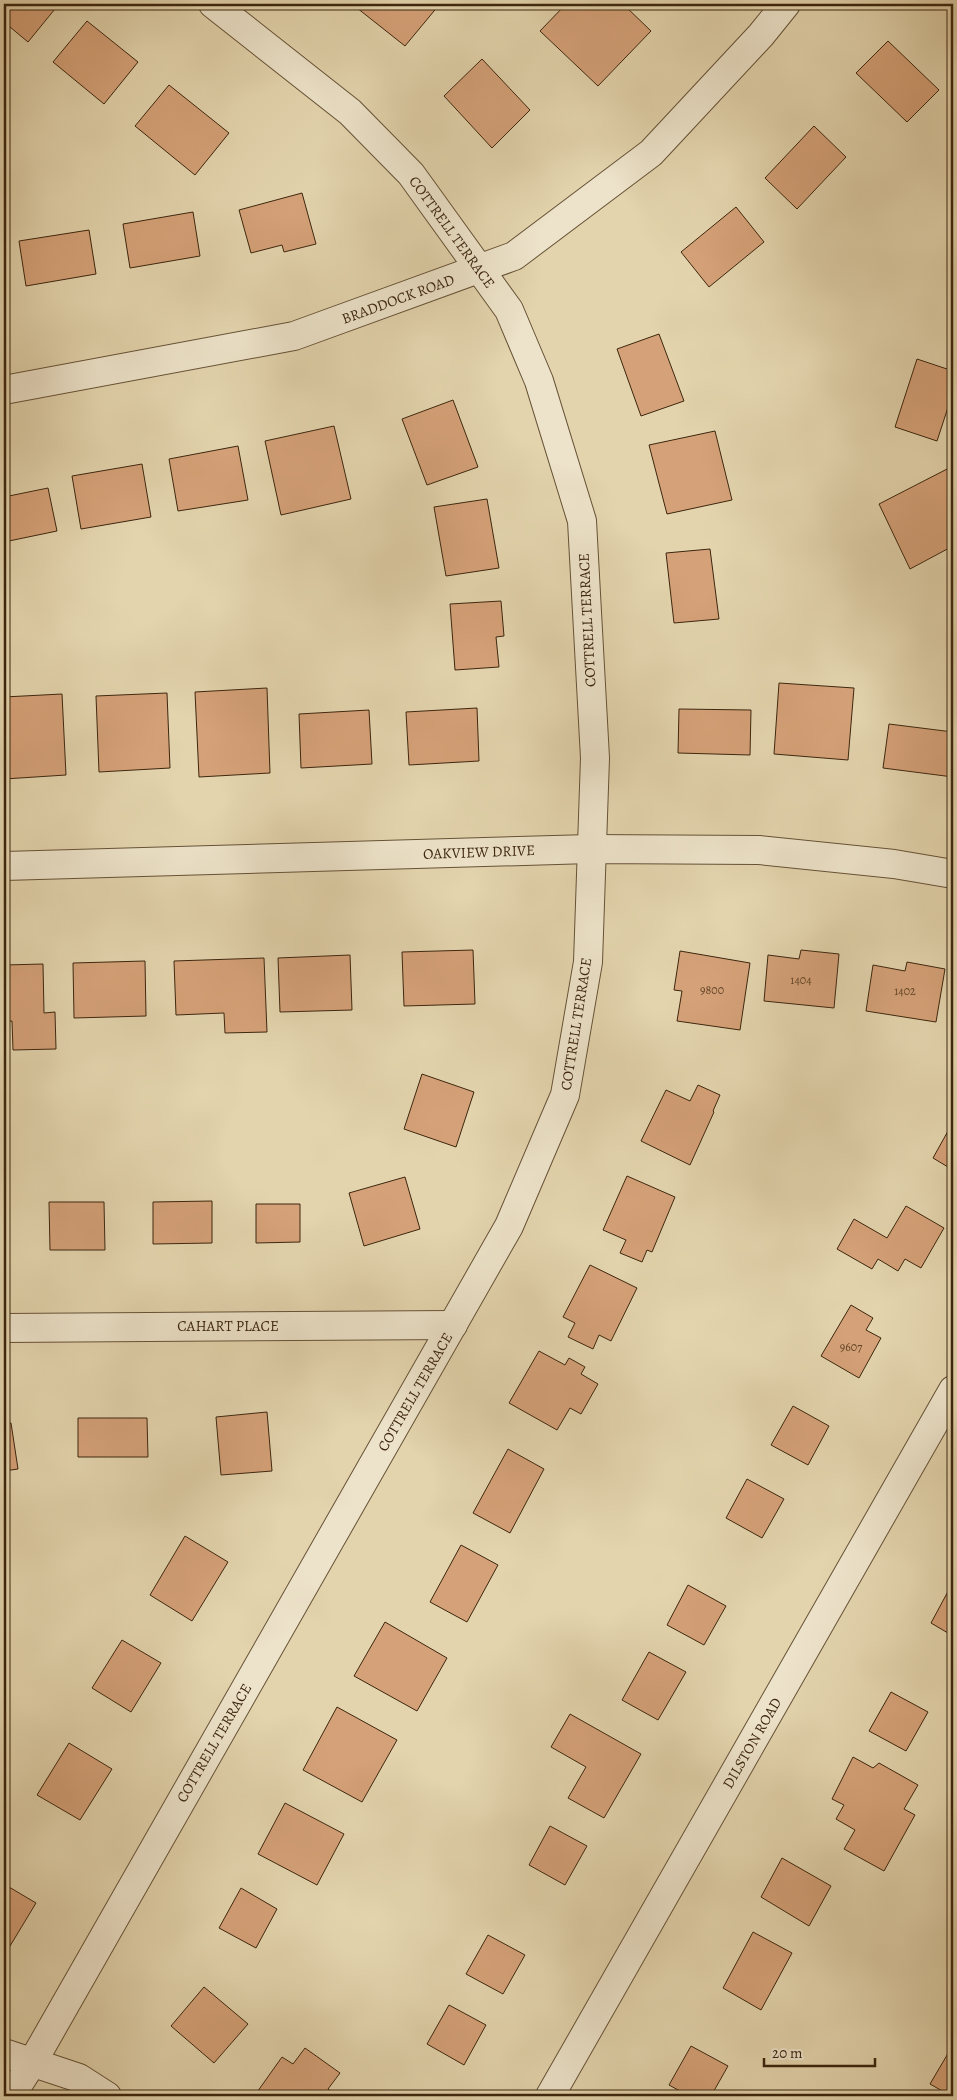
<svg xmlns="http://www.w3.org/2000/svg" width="957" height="2100" font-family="Alegreya,serif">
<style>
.building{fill:#d5a178;stroke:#3c260e}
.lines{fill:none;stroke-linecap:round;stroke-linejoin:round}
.minor-casing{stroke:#665236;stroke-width:30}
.minor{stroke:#ede3ca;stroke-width:28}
.labels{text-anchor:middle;stroke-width:4;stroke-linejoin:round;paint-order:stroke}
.number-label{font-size:12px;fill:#624528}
.street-label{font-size:15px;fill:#3c260e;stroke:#ede3ca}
</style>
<rect width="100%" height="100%" fill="#e3d4ad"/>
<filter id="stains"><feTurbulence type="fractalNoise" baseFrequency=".004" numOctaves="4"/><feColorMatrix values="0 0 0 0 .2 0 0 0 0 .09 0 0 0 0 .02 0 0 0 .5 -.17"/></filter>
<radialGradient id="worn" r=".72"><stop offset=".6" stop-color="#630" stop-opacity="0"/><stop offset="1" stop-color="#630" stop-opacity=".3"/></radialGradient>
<g class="building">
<polygon points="4,4 59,4 28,42 4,22"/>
<polygon points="352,4 437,4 439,5 405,46"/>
<polygon points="566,4 623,4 651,31 598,86 540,31"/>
<polygon points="87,21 138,62 104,104 53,62"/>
<polygon points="888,41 939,90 907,122 856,73"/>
<polygon points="482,59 530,110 492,148 444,96"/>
<polygon points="169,85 229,133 195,175 135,126"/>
<polygon points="814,126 846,157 797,209 765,178"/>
<polygon points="302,193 316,244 284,252 282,245 251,253 239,210"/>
<polygon points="736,207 764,242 709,287 681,252"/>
<polygon points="193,212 200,256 130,268 123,224"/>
<polygon points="89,230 96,274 26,286 19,241"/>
<polygon points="659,334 684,401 641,416 617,349"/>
<polygon points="917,359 953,371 953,392 937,441 895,427"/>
<polygon points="453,400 478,467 427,485 402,419"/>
<polygon points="334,426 351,499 281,515 265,441"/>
<polygon points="715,431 732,500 667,514 649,445"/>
<polygon points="238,446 248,500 178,511 169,459"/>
<polygon points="142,464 151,517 81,529 72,476"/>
<polygon points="951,467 953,471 953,546 910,569 879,504"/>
<polygon points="48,488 57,531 4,542 4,497"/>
<polygon points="487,499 499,568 446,576 434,507"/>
<polygon points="710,549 719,619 674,623 666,553"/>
<polygon points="501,601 504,636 496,637 499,667 455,670 450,604"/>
<polygon points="779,683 854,688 848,760 774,754"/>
<polygon points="267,688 270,773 199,777 195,692"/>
<polygon points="167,693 170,768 99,772 96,696"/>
<polygon points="62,694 66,775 4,779 4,697"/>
<polygon points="477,708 479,761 409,765 406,712"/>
<polygon points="679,709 751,710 750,755 678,753"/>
<polygon points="369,710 372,764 301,768 299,714"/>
<polygon points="889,724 953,732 953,777 883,768"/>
<polygon points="473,950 475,1004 404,1006 402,952"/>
<polygon points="801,950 839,954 834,1008 764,1001 768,955 799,959"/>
<polygon points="680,951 750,963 740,1030 677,1021 682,991 674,990"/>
<polygon points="350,955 352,1010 280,1012 278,958"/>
<polygon points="264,958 267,1032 225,1033 224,1013 176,1015 174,961"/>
<polygon points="145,961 146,1016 74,1018 73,963"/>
<polygon points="907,962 945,969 936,1022 866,1011 873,965 905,971"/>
<polygon points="43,964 44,1013 55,1012 56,1049 13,1050 12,1021 4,1022 4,965"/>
<polygon points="422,1074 474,1092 456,1147 404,1129"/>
<polygon points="698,1085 720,1095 713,1111 714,1112 690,1165 641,1141 666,1090 690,1101"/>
<polygon points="953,1122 953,1170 933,1158"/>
<polygon points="627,1176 675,1197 652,1252 647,1250 642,1262 620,1253 626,1240 603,1230"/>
<polygon points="405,1177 420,1229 364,1246 349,1193"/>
<polygon points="212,1201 212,1243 153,1244 153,1202"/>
<polygon points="49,1202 104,1202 105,1250 50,1250"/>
<polygon points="256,1204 300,1204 300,1242 256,1243"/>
<polygon points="906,1206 944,1228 921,1268 905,1259 898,1271 878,1259 872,1269 837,1249 854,1219 887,1238"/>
<polygon points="590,1265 637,1288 611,1341 599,1335 593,1349 568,1337 575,1323 563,1317"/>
<polygon points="851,1305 873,1318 866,1330 881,1338 859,1378 821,1356"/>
<polygon points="539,1351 565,1365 569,1358 585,1367 581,1374 598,1384 581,1414 570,1408 557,1430 509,1403"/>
<polygon points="793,1406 829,1426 808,1465 771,1445"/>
<polygon points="267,1412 272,1471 221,1475 216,1417"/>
<polygon points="78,1418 147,1418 148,1457 78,1457"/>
<polygon points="11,1423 18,1469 4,1471 4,1424"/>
<polygon points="508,1449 544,1469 510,1533 473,1513"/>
<polygon points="747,1479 784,1499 762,1538 726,1518"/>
<polygon points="185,1536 228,1562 192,1621 150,1595"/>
<polygon points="461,1545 498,1565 467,1622 430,1602"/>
<polygon points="952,1584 953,1584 953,1636 931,1623"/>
<polygon points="688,1585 726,1606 704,1645 667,1625"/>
<polygon points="385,1622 447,1658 417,1711 354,1676"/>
<polygon points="122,1640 161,1663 131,1712 92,1688"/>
<polygon points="649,1652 686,1672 658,1720 622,1700"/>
<polygon points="891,1692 928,1712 906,1751 869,1731"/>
<polygon points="337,1707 397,1740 362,1802 303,1770"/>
<polygon points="570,1714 641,1754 604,1818 568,1798 586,1767 551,1747"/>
<polygon points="69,1743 112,1769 80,1820 37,1795"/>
<polygon points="853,1757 873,1768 879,1763 918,1785 904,1809 915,1815 884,1871 844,1849 855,1830 836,1819 844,1805 832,1799"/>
<polygon points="285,1803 344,1834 317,1885 258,1854"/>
<polygon points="550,1826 587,1846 565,1885 529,1865"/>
<polygon points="782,1858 831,1886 809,1926 761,1897"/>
<polygon points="4,1884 36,1903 4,1956"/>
<polygon points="241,1888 277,1909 256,1948 219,1928"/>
<polygon points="753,1932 792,1953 761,2010 723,1988"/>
<polygon points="488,1935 525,1955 503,1994 466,1974"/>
<polygon points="204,1987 248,2024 214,2063 171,2026"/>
<polygon points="449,2005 486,2025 464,2065 427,2044"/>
<polygon points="953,2045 953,2096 951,2096 930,2084"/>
<polygon points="691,2046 728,2066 711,2096 689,2096 669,2085"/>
<polygon points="305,2048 340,2073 328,2089 338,2096 255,2095 282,2057 293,2064"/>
</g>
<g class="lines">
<defs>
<g id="minor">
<polyline points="4,390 294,336 514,256 651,153 761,35 786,4"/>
<polyline points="4,866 590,849 759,850 894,864 953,874"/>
<polyline points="4,1328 453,1325"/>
<polyline points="4,2053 79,2078 107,2096"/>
<polyline points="11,2096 32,2063 509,1226 565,1095 588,962 595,758 582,521 539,381 509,310 411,174 350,112 213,4"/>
<polyline points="550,2096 953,1390"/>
</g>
</defs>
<use href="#minor" class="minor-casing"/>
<use href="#minor" class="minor"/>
</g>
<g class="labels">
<g class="number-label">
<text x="801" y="984">1404</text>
<text x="712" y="994">9800</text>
<text x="905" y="995">1402</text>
<text x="851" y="1351">9607</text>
</g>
<g class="street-label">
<text transform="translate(452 232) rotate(54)" y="5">COTTRELL TERRACE</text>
<text transform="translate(398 299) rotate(-20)" y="5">BRADDOCK ROAD</text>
<text transform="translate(587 620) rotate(-93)" y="5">COTTRELL TERRACE</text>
<text transform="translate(479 852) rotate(-2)" y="5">OAKVIEW DRIVE</text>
<text transform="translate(576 1024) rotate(-81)" y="5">COTTRELL TERRACE</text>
<text x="228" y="1331">CAHART PLACE</text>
<text transform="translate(415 1392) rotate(-60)" y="5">COTTRELL TERRACE</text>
<text transform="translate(214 1743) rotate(-60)" y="5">COTTRELL TERRACE</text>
<text transform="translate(752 1743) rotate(-60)" y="5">DILSTON ROAD</text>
</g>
</g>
<rect width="957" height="2100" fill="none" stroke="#e3d4ad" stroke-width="20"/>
<rect x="5" y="5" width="947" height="2090" fill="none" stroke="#3c260e" stroke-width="2.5"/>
<rect x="10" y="10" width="937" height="2080" fill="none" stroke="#3c260e"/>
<path d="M764 2058v8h111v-8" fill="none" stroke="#3c260e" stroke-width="2.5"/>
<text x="772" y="2058" font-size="15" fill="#3c260e" stroke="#ede3ca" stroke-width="4" paint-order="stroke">20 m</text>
<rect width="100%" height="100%" filter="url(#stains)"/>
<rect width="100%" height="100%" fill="url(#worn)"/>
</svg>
